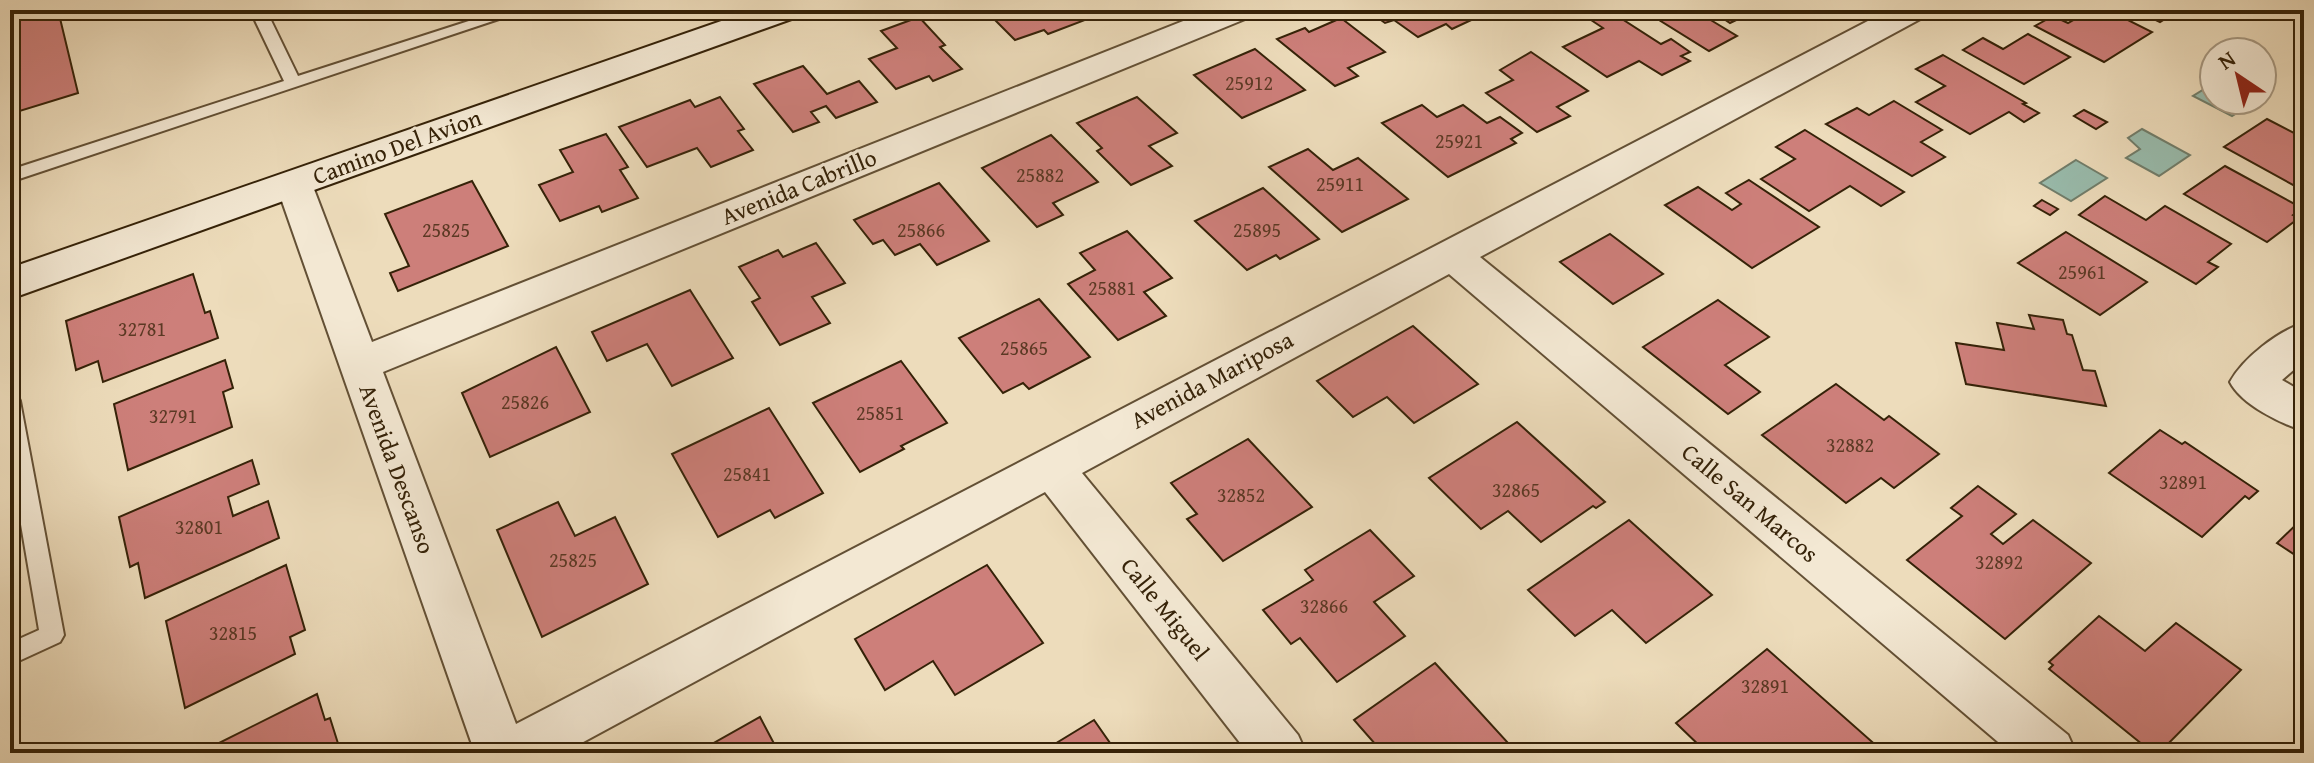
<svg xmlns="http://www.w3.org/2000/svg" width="2314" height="763" font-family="'Gentium Book Plus',serif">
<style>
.water{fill:#99bcad;stroke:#717e6b;stroke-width:2}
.building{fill:#cd7f7a;stroke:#352208;stroke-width:2}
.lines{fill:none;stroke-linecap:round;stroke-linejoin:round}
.service-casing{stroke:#635035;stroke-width:4}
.minor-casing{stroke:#635035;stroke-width:4}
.secondary-casing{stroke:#352208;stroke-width:4}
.service{fill:#f3e8d3;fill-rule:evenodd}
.minor{fill:#f3e8d3;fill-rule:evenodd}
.secondary{fill:#f3e8d3;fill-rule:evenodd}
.labels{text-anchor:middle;stroke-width:6;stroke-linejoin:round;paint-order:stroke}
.number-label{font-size:20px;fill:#5b3924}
.street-label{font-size:24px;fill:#352208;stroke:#f3e8d3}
</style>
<rect width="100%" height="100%" fill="#eddcbb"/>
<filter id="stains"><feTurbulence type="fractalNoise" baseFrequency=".0025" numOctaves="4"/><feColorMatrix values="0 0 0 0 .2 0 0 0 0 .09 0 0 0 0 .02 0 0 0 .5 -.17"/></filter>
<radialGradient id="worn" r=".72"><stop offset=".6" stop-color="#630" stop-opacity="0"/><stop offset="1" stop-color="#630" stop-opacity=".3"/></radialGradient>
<g class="water">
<polygon points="2214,83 2214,100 2257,100 2232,116 2193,96"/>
<polygon points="2142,129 2190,155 2159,176 2126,158 2140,149 2128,138"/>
<polygon points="2076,160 2107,178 2071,201 2040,183"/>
</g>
<g class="building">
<polygon points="15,10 58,10 78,93 10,114 10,11"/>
<polygon points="985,10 1074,10 1085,20 1048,34 1044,30 1015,40"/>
<polygon points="1367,10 1475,10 1482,15 1452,29 1446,24 1418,37 1394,20 1385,23"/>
<polygon points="1598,10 1608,10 1661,44 1671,39 1690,52 1681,56 1690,61 1662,75 1639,61 1607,77 1563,47 1603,28 1585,16"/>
<polygon points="1643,10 1746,10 1751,13 1730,23 1718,15 1709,19 1737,36 1709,51"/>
<polygon points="2057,10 2108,10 2152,32 2104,62 2035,26 2053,16 2068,23 2075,19"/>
<polygon points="2135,10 2179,10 2160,22"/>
<polygon points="919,17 945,45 940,47 962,69 933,81 929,76 896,89 869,59 897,48 881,31"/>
<polygon points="1341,18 1385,52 1348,68 1358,76 1335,86 1277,39 1305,28 1309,32"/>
<polygon points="2028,34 2070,57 2024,84 1963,50 1983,38 2003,49"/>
<polygon points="1255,49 1305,90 1242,118 1194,75"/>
<polygon points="1531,52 1588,91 1557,107 1570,116 1537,132 1486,93 1513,80 1500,70"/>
<polygon points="1943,55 2026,103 2023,104 2039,113 2024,122 2009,112 1970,134 1916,102 1945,86 1916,69"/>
<polygon points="803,66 827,94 859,81 877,102 836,118 826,106 811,112 819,122 793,132 754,84"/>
<polygon points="720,97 744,129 738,131 753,150 711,167 697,148 647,167 619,127 690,100 695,107"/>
<polygon points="1137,97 1177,133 1149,146 1172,166 1131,185 1097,151 1102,148 1077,123"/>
<polygon points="1894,101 1942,130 1921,142 1945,157 1912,176 1826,124 1857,108 1869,115"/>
<polygon points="1422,105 1437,117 1463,105 1487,123 1500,117 1522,133 1511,139 1516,143 1448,177 1382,123"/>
<polygon points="2084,110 2107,122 2096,129 2074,116"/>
<polygon points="2267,119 2304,138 2304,191 2224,147"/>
<polygon points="1805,130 1904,192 1881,206 1850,186 1809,211 1761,179 1795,159 1776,147"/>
<polygon points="606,134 628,167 620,170 638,198 602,212 599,206 560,221 539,185 573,172 560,150"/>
<polygon points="1051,135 1098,182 1053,203 1063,215 1037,227 982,168"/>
<polygon points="1308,149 1333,170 1358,158 1408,199 1342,232 1269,167"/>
<polygon points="2225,166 2302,208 2293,215 2299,218 2267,242 2184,194"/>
<polygon points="1749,180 1819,227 1752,268 1665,205 1698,187 1732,210 1741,204 1726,193"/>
<polygon points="472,181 508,246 398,291 390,273 409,266 385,214"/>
<polygon points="939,183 989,241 937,265 920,244 895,255 883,240 873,244 854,220"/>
<polygon points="1263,188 1319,239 1280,259 1276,255 1247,270 1195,221"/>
<polygon points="2105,196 2146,220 2165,206 2231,244 2208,262 2218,267 2196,284 2079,215"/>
<polygon points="2042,200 2058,209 2050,215 2034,206"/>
<polygon points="1127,231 1172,278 1144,292 1166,316 1118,340 1068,284 1095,270 1080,253"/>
<polygon points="2066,232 2147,282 2100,315 2018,263"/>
<polygon points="1610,234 1663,274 1613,304 1560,262"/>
<polygon points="816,243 845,283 812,297 830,323 780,345 752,302 760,298 739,267 778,250 783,257"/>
<polygon points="193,274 205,313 210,311 218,338 103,382 98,361 76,370 66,321"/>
<polygon points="690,290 733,358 672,386 647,344 607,361 592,332"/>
<polygon points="1039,299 1090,357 1029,389 1023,383 1003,393 959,338"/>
<polygon points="1718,300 1769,337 1725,365 1760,392 1728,414 1643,347"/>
<polygon points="2029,315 2063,320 2067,334 2072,335 2083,370 2095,371 2106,406 1966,384 1956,343 2004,350 1997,323 2034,329"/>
<polygon points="1413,326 1478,384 1414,423 1387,397 1353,417 1317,381"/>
<polygon points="556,347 590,412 490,457 462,393"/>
<polygon points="225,360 233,388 223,392 232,427 128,470 114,404"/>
<polygon points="901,361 947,423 901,446 904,449 860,472 813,403"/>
<polygon points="1836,384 1884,420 1889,416 1939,454 1894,488 1881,478 1846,503 1762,435"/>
<polygon points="769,408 823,493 775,518 770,510 718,537 672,454"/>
<polygon points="1517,422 1605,502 1596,508 1593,506 1541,542 1508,511 1481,529 1429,478"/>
<polygon points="2160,430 2182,444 2185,442 2258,491 2249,499 2245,496 2202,537 2109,473"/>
<polygon points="1248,439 1312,507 1223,561 1187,519 1197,514 1171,483"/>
<polygon points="252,460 259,484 228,497 233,516 268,501 279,538 145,598 138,563 130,567 119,517"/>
<polygon points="1978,486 2016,514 1991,534 2003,544 2033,520 2091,563 2005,639 1907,560 1962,516 1951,508"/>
<polygon points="558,502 575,536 615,517 648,584 542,637 497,530"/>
<polygon points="10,516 20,577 10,581"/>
<polygon points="2304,517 2304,561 2277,543"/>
<polygon points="1629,520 1712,595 1646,643 1612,610 1575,636 1528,590"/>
<polygon points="1370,530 1414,576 1374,602 1405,636 1337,682 1300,638 1291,644 1263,610 1313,580 1305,570"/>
<polygon points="286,565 305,630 290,637 295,654 185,708 166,621"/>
<polygon points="987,565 1043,643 955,695 933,661 885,690 855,639"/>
<polygon points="2099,616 2145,651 2176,623 2241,670 2159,753 2153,753 2049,669 2053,665 2049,662"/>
<polygon points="1767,649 1879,748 1874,753 1707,753 1676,723"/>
<polygon points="1435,663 1509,744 1497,753 1383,753 1354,720"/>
<polygon points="317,694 325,720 330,718 341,753 199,753"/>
<polygon points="760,717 779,753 696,753"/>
<polygon points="1094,720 1117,753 1040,753"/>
</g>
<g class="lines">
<defs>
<g id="service">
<polygon points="250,10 266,10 298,76 503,10 526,10 10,182 10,170 284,81"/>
<polygon points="10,393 17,395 20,401 64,635 60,642 10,665 10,643 39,630 10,460"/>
</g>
<g id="minor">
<polygon points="1211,10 1255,10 1250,17 383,372 516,724 1889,10 1929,10 1924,17 1480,257 2068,735 2076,753 2011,753 1449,274 1082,473 1298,735 1306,753 1248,753 1045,492 563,753 475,753 276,184 281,175 294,172 307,175 312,184 372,342"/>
<path d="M2304,323V361L2282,380L2304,393V431C2280,423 2242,405 2230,382C2243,358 2278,331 2304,323Z"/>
</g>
<polygon id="secondary" points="753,10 802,10 797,17 10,299 10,268"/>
</defs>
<use href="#service" class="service-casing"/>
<use href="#minor" class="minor-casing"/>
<use href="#secondary" class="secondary-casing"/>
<use href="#service" class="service"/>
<use href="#minor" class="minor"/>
<use href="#secondary" class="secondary"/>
</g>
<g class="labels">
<g class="number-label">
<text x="1249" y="90">25912</text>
<text x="1459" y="148">25921</text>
<text x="1040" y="182">25882</text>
<text x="1340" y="191">25911</text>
<text x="446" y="237">25825</text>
<text x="921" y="237">25866</text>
<text x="1257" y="237">25895</text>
<text x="2082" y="279">25961</text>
<text x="1112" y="295">25881</text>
<text x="142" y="336">32781</text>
<text x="1024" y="355">25865</text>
<text x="525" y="409">25826</text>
<text x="880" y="420">25851</text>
<text x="173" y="423">32791</text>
<text x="1850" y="452">32882</text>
<text x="747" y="481">25841</text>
<text x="2183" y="489">32891</text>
<text x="1516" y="497">32865</text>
<text x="1241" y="502">32852</text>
<text x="199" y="534">32801</text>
<text x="573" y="567">25825</text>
<text x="1999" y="569">32892</text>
<text x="1324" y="613">32866</text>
<text x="233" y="640">32815</text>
<text x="1765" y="693">32891</text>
</g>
<g class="street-label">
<text transform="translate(397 147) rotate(-20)" y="8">Camino Del Avion</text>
<text transform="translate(799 187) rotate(-22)" y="8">Avenida Cabrillo</text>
<text transform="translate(1212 380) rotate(-28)" y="8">Avenida Mariposa</text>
<text transform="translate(397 469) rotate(70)" y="8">Avenida Descanso</text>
<text transform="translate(1750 503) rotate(40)" y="8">Calle San Marcos</text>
<text transform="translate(1165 609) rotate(51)" y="8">Calle Miguel</text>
</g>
</g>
<rect width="2314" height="763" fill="none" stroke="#eddcbb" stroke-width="40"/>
<rect x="12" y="12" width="2290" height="739" fill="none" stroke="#352208" stroke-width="4"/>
<rect x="20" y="20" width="2274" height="723" fill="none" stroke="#352208" stroke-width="2"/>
<g transform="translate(2238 76) rotate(325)"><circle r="38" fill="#f3e8d3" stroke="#a79982" stroke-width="2"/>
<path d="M0-6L14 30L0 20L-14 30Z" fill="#8f2418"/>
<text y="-12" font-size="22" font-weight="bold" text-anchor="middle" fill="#352208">N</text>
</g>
<rect width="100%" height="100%" filter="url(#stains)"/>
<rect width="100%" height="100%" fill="url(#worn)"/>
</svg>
